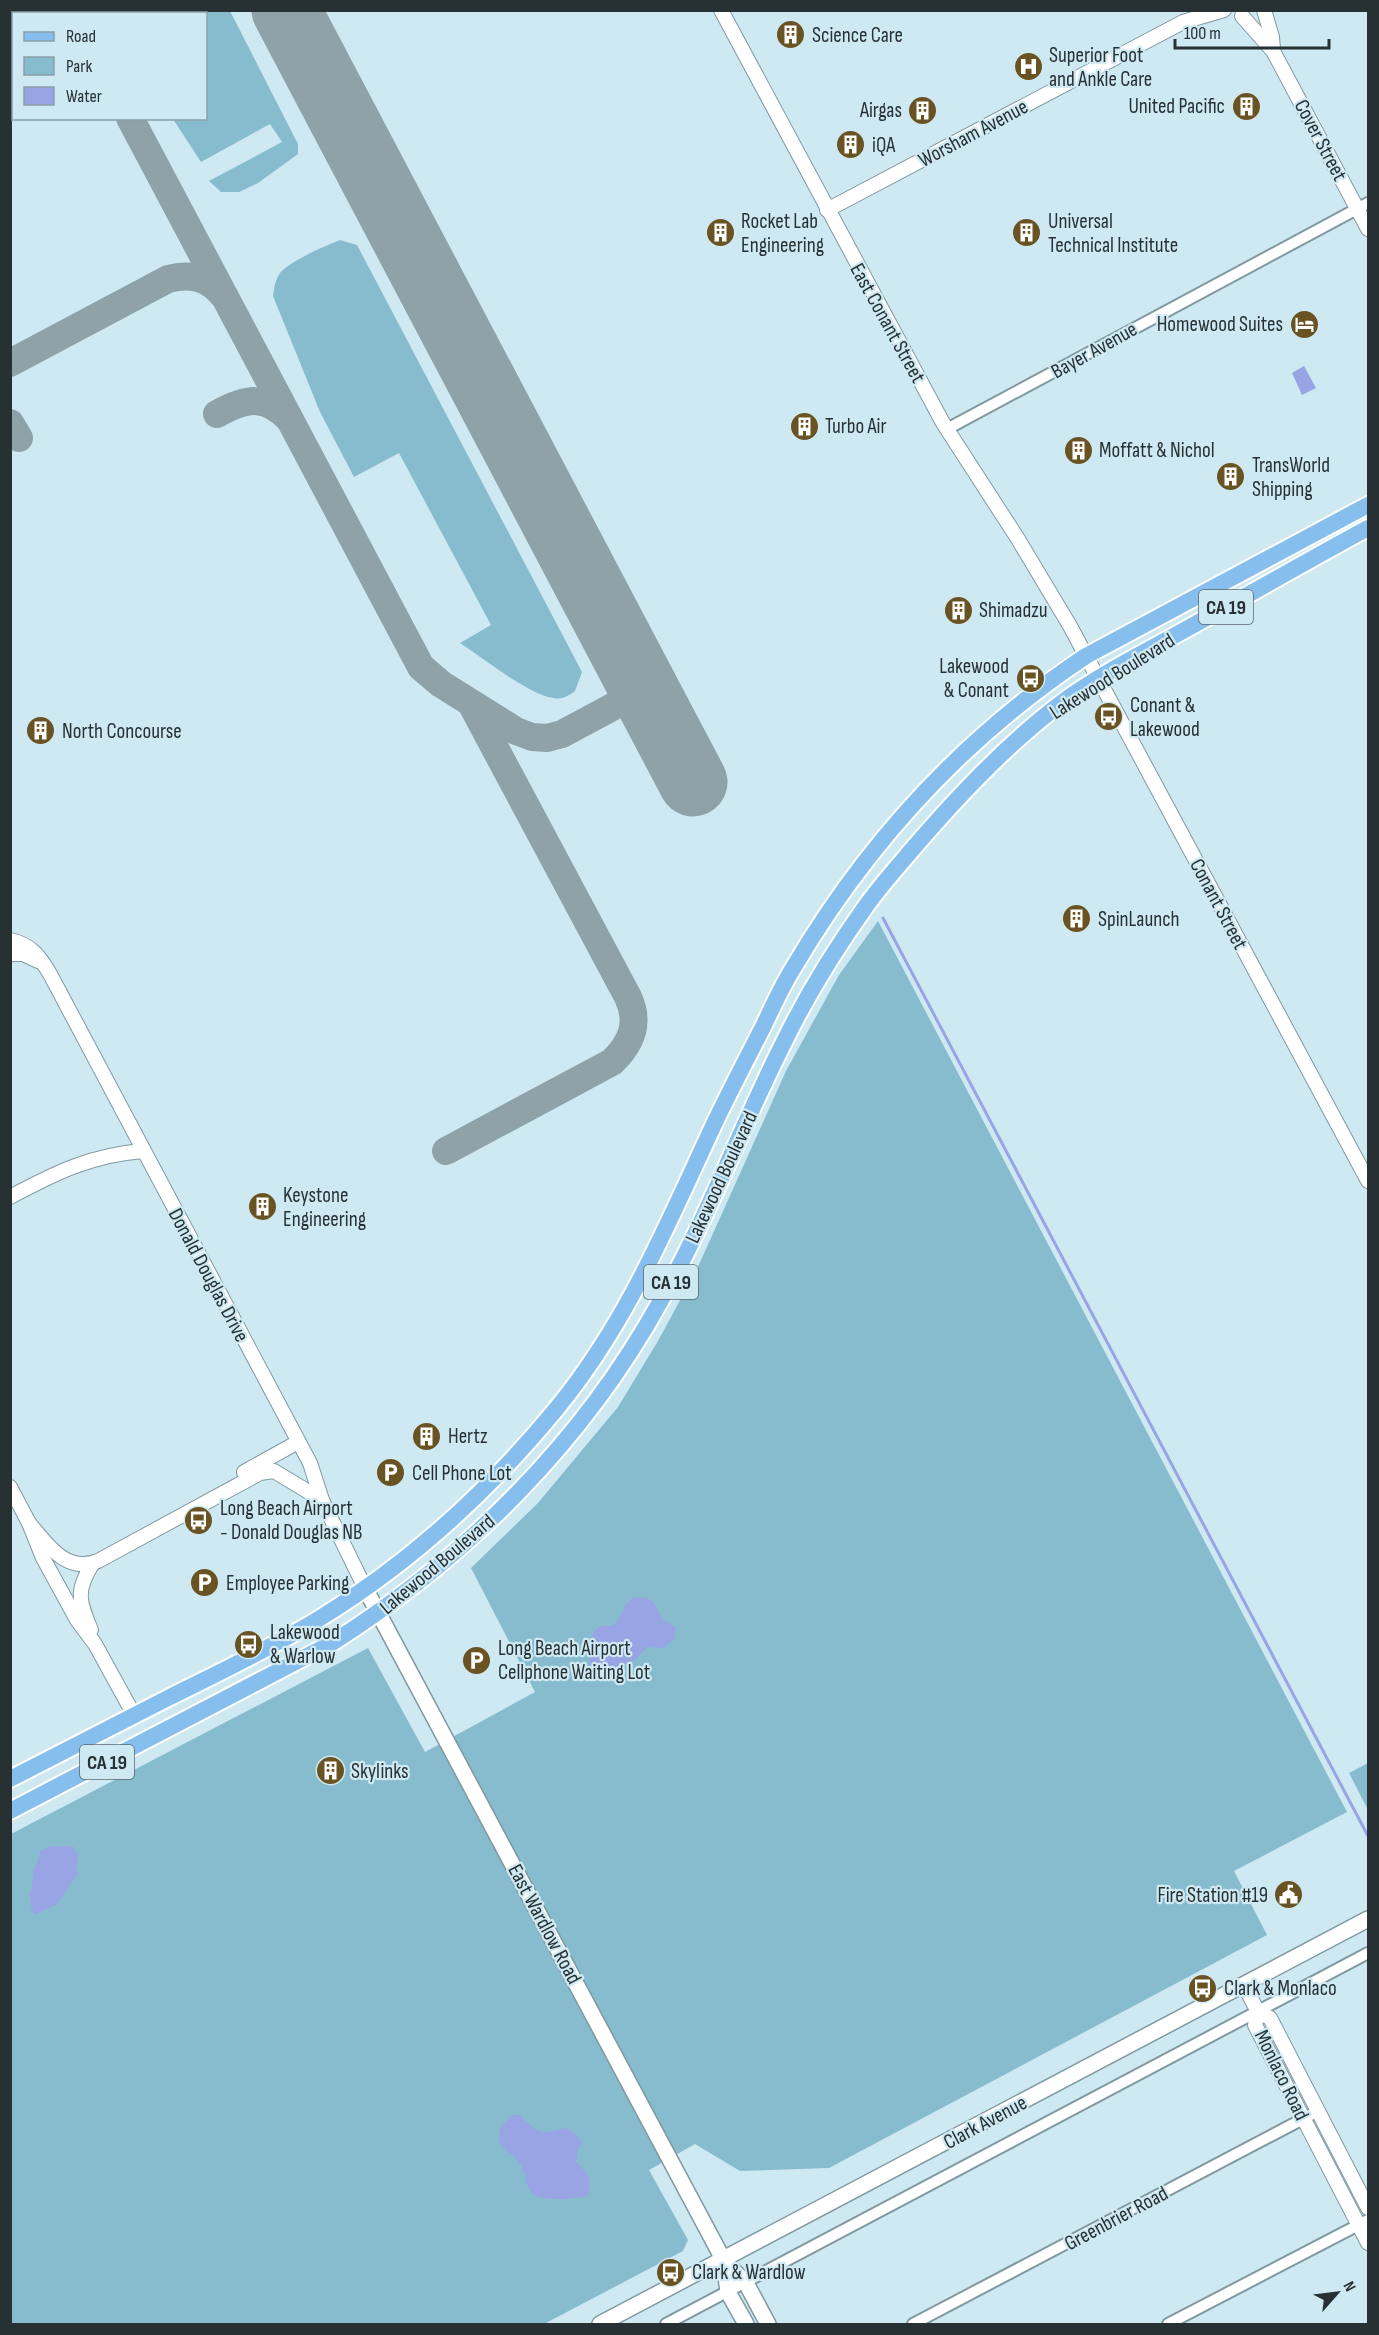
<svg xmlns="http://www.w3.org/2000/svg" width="1379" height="2335" font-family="'Sofia Sans Condensed',sans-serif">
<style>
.green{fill:#86bcce}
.water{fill:#98a4e4}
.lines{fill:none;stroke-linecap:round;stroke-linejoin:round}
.stream{stroke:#98a4e4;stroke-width:3}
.taxiway{stroke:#8ea2a8;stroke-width:28}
.runway{stroke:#8ea2a8;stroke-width:69}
.minor-casing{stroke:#8099a1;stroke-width:14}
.tertiary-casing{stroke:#8099a1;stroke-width:16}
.secondary-casing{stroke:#8099a1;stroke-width:18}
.primary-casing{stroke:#fff;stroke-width:20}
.minor{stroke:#fff;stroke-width:10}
.tertiary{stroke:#fff;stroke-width:14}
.secondary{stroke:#fff;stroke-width:15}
.primary{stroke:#86beee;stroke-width:16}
.labels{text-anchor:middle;stroke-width:4.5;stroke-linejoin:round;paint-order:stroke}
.shield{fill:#cfe9f2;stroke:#59686d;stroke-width:1.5}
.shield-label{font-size:20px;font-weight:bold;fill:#273134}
.poi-label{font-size:21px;fill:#273134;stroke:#cfe9f2;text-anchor:start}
.street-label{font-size:21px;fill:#273134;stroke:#cfe9f2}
</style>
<rect width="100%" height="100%" fill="#cfe9f2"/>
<g class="green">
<polygon points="116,11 230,11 298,144 298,154 258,183 239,192 221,192 209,181 282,142 270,124 201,162 173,119 206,118 206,14 118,14"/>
<path d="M340,240L357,245L582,672L575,691C568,696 562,700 554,698C529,695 483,658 460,643L491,625L399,453L354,477L320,412L273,296C274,289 275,280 280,273C292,260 323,247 340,240Z"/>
<polygon points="878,921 1347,1812 1234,1871 1267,1935 829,2168 740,2171 695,2144 649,2170 688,2240 683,2251 544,2324 11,2324 11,1834 368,1648 425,1752 535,1692 471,1568 538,1503 618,1407 658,1341 697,1269 786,1071 839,975"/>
<polygon points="1368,1763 1368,1810 1349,1773"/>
</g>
<g class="water">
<polygon points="1304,366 1316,388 1302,395 1292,373"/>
<path d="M635,1597C661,1596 652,1611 667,1622C670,1624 673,1625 676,1628L674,1639L663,1648L647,1647L635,1660L618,1666C612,1679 606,1687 591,1677C590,1663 584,1637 599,1627C603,1625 608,1626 613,1625C623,1616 623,1603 635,1597Z"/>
<path d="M52,1846H73L78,1858L76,1866L78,1874L56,1905L36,1914L30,1909L32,1908L29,1894C35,1884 31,1878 34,1870C37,1863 39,1859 40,1851Z"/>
<path d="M513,2115H519C543,2136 536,2134 567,2128L578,2136L582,2144L578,2149L576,2161L589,2177V2194C581,2200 543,2201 534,2195C525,2188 527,2179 523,2170C519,2158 506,2151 499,2143L500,2127Z"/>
</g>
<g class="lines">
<polyline class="stream" points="883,918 1368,1836"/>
<g class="taxiway">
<polyline points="74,10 75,14"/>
<polyline points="130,118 421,667 441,684 465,699 516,731 532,737 547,738 562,734 644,690"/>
<path d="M10,363L168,279C190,273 208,277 223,295"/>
<path d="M217,414C246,398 265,394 289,419"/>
<polyline points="10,423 19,438"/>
<path d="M446,1151L612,1062C632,1043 640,1023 628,997L473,707"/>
</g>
<polyline class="runway" points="286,10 693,782"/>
<defs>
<g id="minor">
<polyline points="947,429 1368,203"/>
<polyline points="666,2324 1368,1953"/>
<polyline points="913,2324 1318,2111"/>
<polyline points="1168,2324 1368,2220"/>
</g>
<g id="tertiary">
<polyline points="721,10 943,423 1018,539 1070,626 1368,1181"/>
<polyline points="1264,10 1272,37 1273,49"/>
<polyline points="1242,16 1273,51 1368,229"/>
<polyline points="827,210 1183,22 1224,10"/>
<path d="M10,940C31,944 40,957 50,974L310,1463L322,1500L365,1588"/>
<polyline points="10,954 23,954 38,961"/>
<path d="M10,1197C55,1173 91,1155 143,1151"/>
<polyline points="244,1472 298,1442"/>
<polyline points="10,1487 29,1523 43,1558 77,1620 95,1644 134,1715"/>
<path d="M29,1523C47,1544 66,1574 98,1561L260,1473L274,1471L322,1500"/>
<path d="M91,1630C79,1601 75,1591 93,1563"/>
<polyline points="1244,1985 1258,2012"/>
<polyline points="1258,2012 1255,2025 1368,2243"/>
<polyline points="1258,2012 1270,2018 1368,2208"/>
</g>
<g id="secondary">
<polyline points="365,1588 724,2261 746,2283 768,2324"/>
<polyline points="724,2261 728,2292 746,2324"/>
<polyline points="600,2324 1368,1919"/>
</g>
<g id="primary">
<path d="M10,1779C63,1752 115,1725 168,1698C218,1673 269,1649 317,1620C409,1564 489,1491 557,1408C629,1320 668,1222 716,1120C731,1089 747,1058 763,1027C772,1008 781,988 792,970C866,844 964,737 1086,656L1368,505"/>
<path d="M10,1811L332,1643C467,1557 582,1443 660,1302C708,1218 741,1126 785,1040C808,993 836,948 866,906C881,885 899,865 916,845C962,792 1011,740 1068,698C1106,671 1149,650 1190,627C1250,594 1309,560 1368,528"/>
</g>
</defs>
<use href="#minor" class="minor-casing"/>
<use href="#tertiary" class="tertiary-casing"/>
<use href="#secondary" class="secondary-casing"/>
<use href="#primary" class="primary-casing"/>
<use href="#minor" class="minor"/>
<use href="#tertiary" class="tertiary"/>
<use href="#secondary" class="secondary"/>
<use href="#primary" class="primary"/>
</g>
<defs>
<symbol id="building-disc" viewBox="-11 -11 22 22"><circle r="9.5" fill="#6a5323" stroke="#cfe9f2"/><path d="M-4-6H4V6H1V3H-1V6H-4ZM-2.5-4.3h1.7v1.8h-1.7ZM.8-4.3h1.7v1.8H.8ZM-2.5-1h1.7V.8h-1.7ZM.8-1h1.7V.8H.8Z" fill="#fff"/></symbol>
<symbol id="hospital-disc" viewBox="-11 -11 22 22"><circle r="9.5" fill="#6a5323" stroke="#cfe9f2"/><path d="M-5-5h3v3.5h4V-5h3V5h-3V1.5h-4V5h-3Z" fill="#fff"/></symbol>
<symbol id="hotel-disc" viewBox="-11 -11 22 22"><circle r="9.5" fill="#6a5323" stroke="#cfe9f2"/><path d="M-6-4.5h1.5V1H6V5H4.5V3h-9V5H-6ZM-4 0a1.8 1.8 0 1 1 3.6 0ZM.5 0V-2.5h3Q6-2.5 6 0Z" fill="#fff"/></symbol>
<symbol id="bus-disc" viewBox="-11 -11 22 22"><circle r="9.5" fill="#6a5323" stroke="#cfe9f2"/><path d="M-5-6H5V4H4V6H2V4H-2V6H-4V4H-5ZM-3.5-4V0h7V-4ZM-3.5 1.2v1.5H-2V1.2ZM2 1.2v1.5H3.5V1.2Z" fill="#fff"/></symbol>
<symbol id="parking-disc" viewBox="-11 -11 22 22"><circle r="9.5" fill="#6a5323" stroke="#cfe9f2"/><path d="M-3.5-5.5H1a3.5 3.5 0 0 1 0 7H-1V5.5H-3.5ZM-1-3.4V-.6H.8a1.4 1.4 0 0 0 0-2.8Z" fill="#fff"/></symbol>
<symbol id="civic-disc" viewBox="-11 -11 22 22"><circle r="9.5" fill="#6a5323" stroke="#cfe9f2"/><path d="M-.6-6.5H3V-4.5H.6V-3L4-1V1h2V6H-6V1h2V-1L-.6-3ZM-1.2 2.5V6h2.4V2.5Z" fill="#fff"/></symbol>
</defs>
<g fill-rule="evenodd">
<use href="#building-disc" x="774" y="18" width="33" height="33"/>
<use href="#hospital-disc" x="1012" y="50" width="33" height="33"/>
<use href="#building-disc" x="1230" y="90" width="33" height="33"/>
<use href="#building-disc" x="906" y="94" width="33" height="33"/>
<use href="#building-disc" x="834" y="128" width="33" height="33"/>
<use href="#building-disc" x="704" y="216" width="33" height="33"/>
<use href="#building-disc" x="1010" y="216" width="33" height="33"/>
<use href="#hotel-disc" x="1288" y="308" width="33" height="33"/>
<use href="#building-disc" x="788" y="410" width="33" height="33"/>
<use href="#building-disc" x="1062" y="434" width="33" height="33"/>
<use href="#building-disc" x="1214" y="460" width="33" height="33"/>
<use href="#building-disc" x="942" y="594" width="33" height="33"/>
<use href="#bus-disc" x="1014" y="662" width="33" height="33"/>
<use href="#bus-disc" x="1092" y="700" width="33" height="33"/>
<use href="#building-disc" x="24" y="714" width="33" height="33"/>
<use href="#building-disc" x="1060" y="902" width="33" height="33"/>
<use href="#building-disc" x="246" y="1190" width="33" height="33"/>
<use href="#building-disc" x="410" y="1420" width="33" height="33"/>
<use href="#parking-disc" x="374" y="1456" width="33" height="33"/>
<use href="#bus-disc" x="182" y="1504" width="33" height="33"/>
<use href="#parking-disc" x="188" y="1566" width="33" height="33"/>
<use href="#bus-disc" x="232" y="1628" width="33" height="33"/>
<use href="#parking-disc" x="460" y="1644" width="33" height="33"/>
<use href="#building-disc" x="314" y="1754" width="33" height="33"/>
<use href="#civic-disc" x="1272" y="1878" width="33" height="33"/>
<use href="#bus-disc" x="1186" y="1972" width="33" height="33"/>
<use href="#bus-disc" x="654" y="2256" width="33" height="33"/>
</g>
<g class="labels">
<g class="shield">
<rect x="1199" y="590" width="54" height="34" rx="4.5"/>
<rect x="644" y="1265" width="54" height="34" rx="4.5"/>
<rect x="80" y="1745" width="54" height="34" rx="4.5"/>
</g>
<g class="shield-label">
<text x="1226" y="614">CA 19</text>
<text x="671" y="1289">CA 19</text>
<text x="107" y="1769">CA 19</text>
</g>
<g class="poi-label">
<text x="812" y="42">Science Care</text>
<text x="1049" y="62">Superior Foot<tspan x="1049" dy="24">and Ankle Care</tspan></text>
<text x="1225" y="113" text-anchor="end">United Pacific</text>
<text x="902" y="117" text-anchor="end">Airgas</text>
<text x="872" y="152">iQA</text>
<text x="741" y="228">Rocket Lab<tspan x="741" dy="24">Engineering</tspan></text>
<text x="1048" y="228">Universal<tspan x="1048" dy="24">Technical Institute</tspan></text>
<text x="1283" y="331" text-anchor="end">Homewood Suites</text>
<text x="825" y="433">Turbo Air</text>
<text x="1099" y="457">Moffatt &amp; Nichol</text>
<text x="1252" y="472">TransWorld<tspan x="1252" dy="24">Shipping</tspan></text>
<text x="979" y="617">Shimadzu</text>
<text x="1009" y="673" text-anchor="end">Lakewood<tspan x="1009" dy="24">&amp; Conant</tspan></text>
<text x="1130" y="712">Conant &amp;<tspan x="1130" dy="24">Lakewood</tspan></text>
<text x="62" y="738">North Concourse</text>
<text x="1098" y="926">SpinLaunch</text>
<text x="283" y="1202">Keystone<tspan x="283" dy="24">Engineering</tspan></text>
<text x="448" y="1443">Hertz</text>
<text x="412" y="1480">Cell Phone Lot</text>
<text x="220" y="1515">Long Beach Airport<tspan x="220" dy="24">- Donald Douglas NB</tspan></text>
<text x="226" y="1590">Employee Parking</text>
<text x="270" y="1639">Lakewood<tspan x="270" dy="24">&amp; Warlow</tspan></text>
<text x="498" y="1655">Long Beach Airport<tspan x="498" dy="24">Cellphone Waiting Lot</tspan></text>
<text x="351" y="1778">Skylinks</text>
<text x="1268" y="1902" text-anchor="end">Fire Station #19</text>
<text x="1224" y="1995">Clark &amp; Monlaco</text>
<text x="692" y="2279">Clark &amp; Wardlow</text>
</g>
<g class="street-label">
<text transform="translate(973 133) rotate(-28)" y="7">Worsham Avenue</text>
<text transform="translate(1321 140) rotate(62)" y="7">Cover Street</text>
<text transform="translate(888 323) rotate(61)" y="7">East Conant Street</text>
<text transform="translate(1094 350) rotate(-29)" y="7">Bayer Avenue</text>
<text transform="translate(1112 676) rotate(-32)" y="7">Lakewood Boulevard</text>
<text transform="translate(1219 904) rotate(62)" y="7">Conant Street</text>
<text transform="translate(721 1177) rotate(-65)" y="7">Lakewood Boulevard</text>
<text transform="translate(209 1275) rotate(62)" y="7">Donald Douglas Drive</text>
<text transform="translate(437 1564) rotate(-40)" y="7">Lakewood Boulevard</text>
<text transform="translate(545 1924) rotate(62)" y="7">East Wardlow Road</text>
<text transform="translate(1282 2075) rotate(64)" y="7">Monlaco Road</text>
<text transform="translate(985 2122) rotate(-28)" y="7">Clark Avenue</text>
<text transform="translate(1116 2218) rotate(-28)" y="7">Greenbrier Road</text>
</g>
</g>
<rect width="1379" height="2335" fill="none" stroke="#273134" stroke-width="24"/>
<rect x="12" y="12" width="195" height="108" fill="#cfe9f2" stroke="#8c9fa6" stroke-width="1.5"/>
<rect x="24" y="32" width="30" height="9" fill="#86beee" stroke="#8c9fa6" stroke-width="1.5"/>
<text x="66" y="42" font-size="18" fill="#273134">Road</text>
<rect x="24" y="57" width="30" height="18" fill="#86bcce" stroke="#8c9fa6" stroke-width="1.5"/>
<text x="66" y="72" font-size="18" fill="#273134">Park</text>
<rect x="24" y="87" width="30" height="18" fill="#98a4e4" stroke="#8c9fa6" stroke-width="1.5"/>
<text x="66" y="102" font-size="18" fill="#273134">Water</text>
<g transform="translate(1337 2293) rotate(62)" stroke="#cfe9f2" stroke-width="4.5" paint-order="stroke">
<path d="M0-4.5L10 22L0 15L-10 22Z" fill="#273134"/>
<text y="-9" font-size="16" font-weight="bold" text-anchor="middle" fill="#273134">N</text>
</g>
<path d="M1175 39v9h154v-9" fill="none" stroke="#273134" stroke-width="3"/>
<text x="1184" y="39" font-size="18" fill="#273134" stroke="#cfe9f2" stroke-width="4.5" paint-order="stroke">100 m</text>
</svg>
